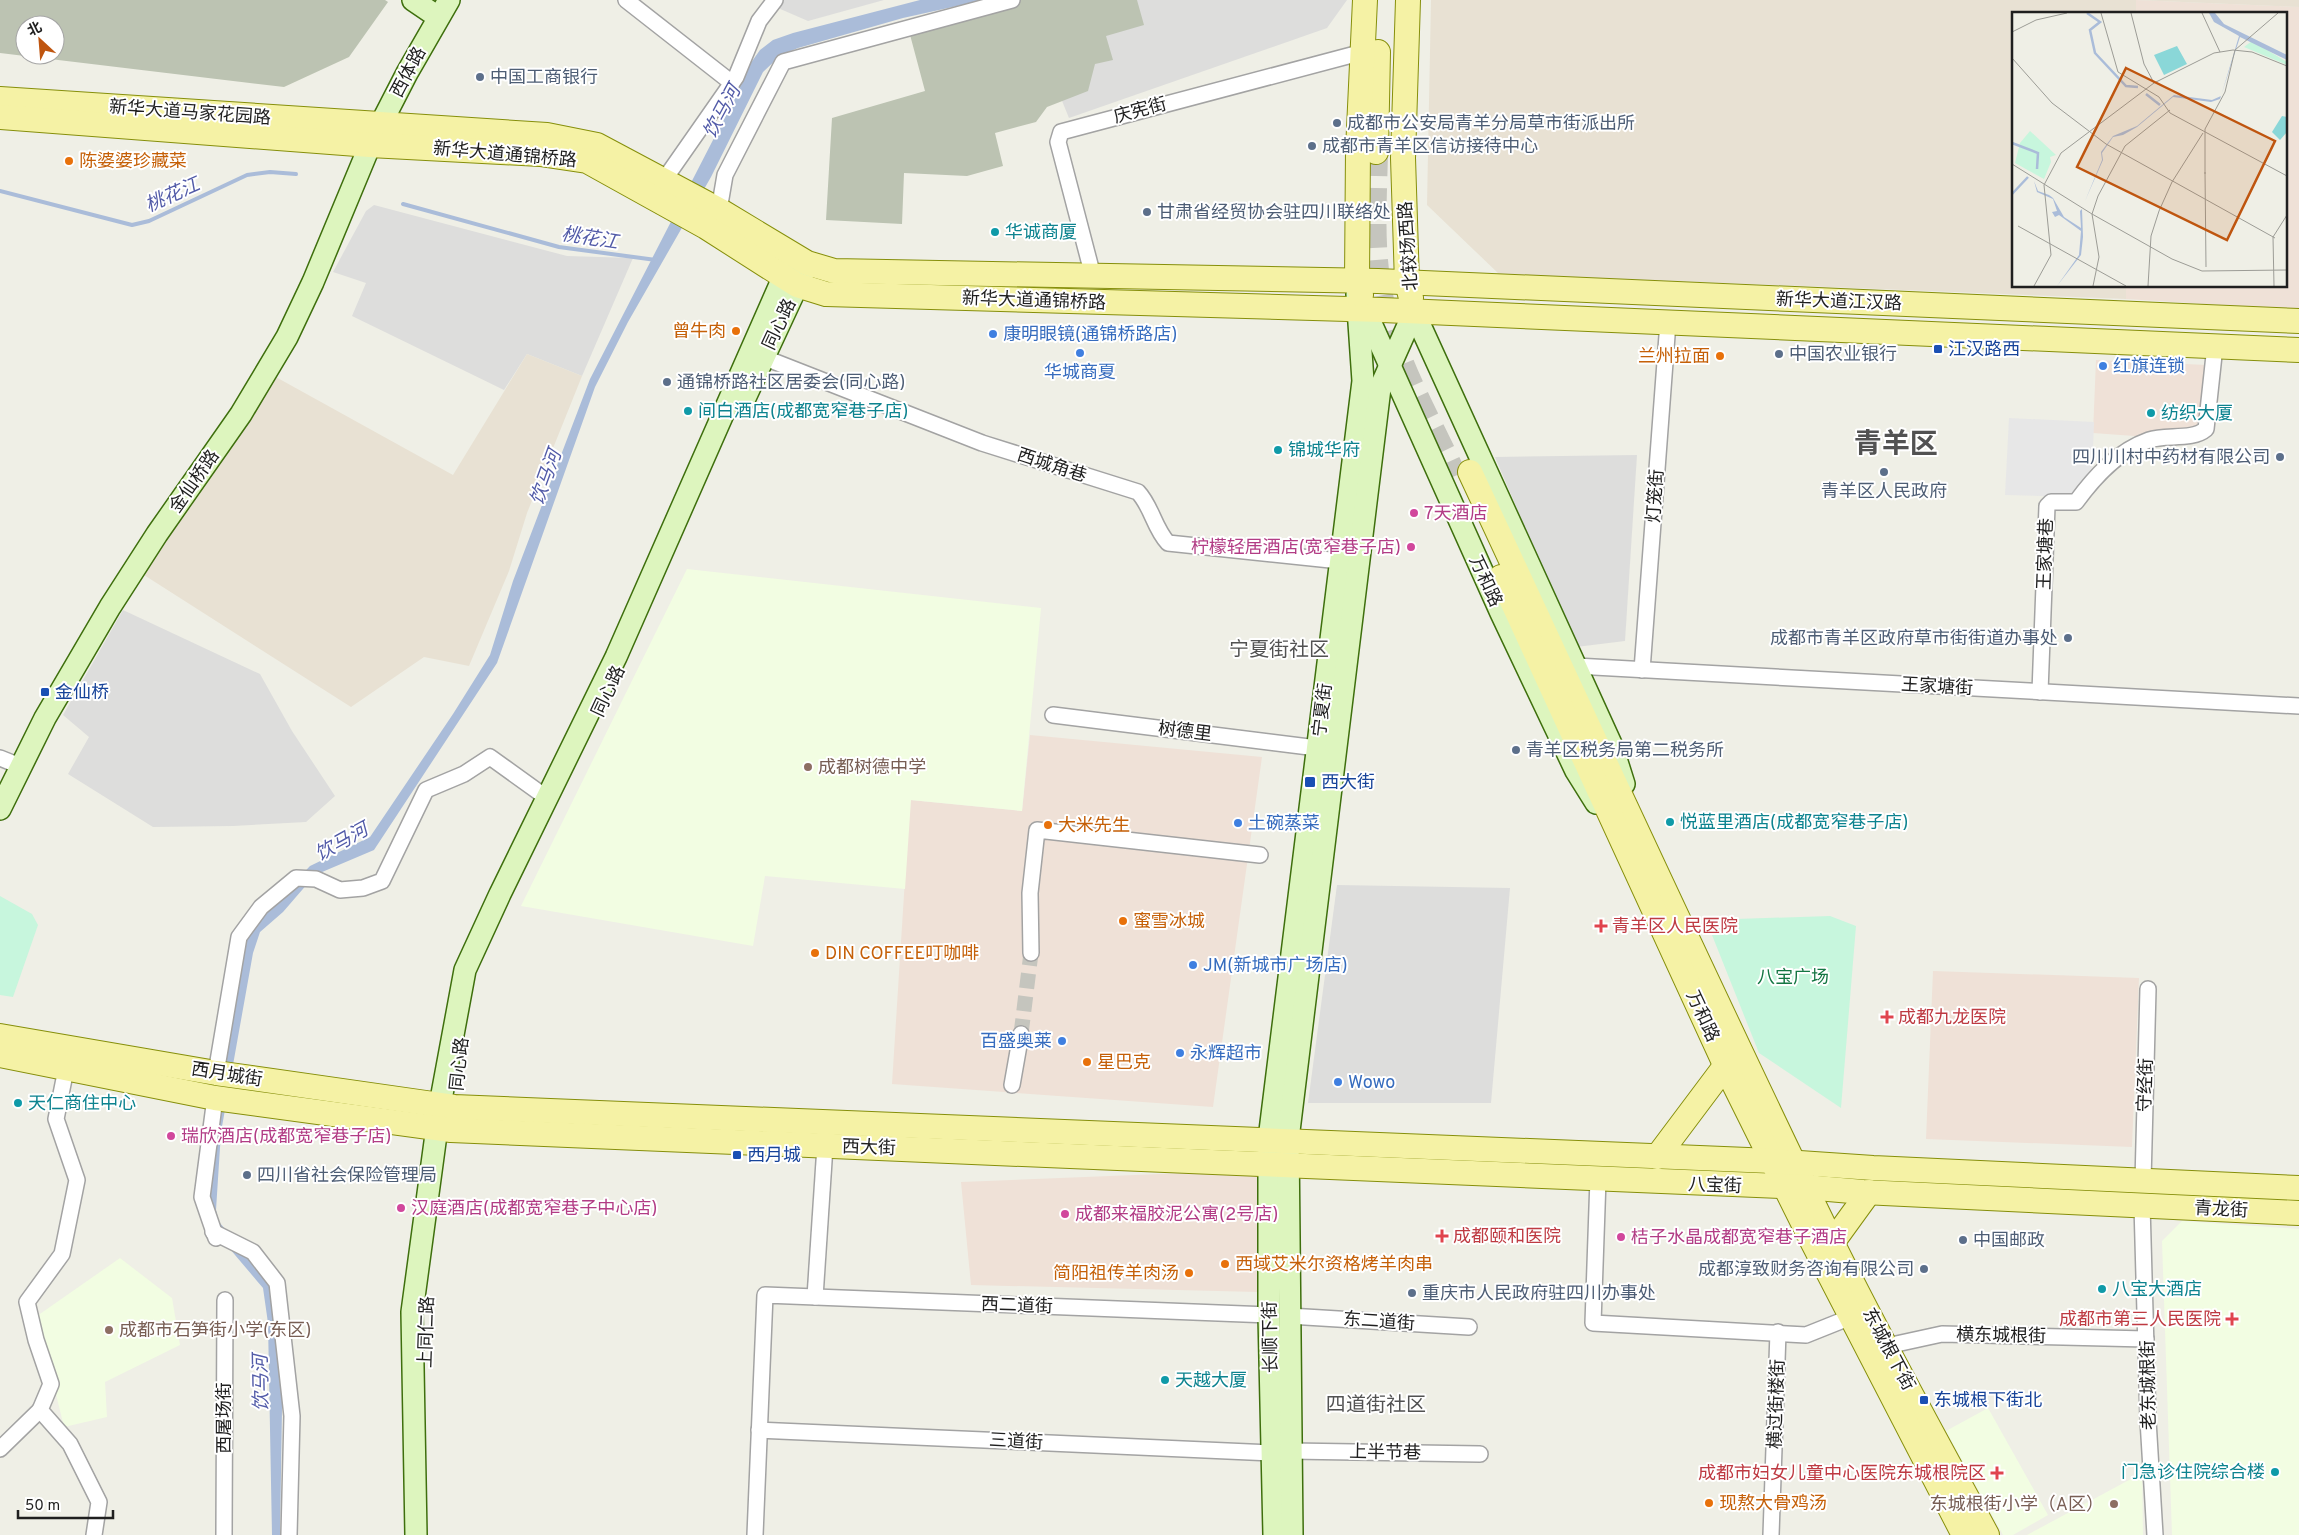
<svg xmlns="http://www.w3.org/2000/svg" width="2299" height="1535" font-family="Overpass,'Noto Sans SC',sans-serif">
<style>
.residential{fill:#dddddc}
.commercial{fill:#efe1d7}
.education{fill:#f2fde2}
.military{fill:#e8e1d3}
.construction{fill:#bcc3b2;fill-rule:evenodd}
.park{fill:#c7f6dd}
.parking{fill:#e7e7e7}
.water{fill:#aabcd9}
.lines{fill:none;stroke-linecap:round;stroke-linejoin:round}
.stream{stroke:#aabcd9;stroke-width:4}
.street-tunnel{stroke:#c5c5be;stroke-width:15;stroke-dasharray:15 8;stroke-linecap:butt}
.primary-tunnel{stroke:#c5c5be;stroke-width:24;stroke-dasharray:24 12;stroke-linecap:butt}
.street-casing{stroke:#a3a3a3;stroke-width:18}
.secondary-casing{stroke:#3e6f0d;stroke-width:24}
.primary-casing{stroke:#868f0b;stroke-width:26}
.street{stroke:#fff;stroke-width:15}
.secondary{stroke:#ddf5be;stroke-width:21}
.primary{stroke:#f5f2a5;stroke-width:24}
.service-dot{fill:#5c6f8a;stroke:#fff;stroke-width:2}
.food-dot{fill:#e8710a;stroke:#fff;stroke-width:2}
.culture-dot{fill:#0f9aa8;stroke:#fff;stroke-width:2}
.shop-dot{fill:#3f7fe0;stroke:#fff;stroke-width:2}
.transit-dot{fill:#1a4fb4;stroke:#fff;stroke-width:2}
.hotel-dot{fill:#d1479c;stroke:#fff;stroke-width:2}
.education-dot{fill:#8d6e63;stroke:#fff;stroke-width:2}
.health-dot{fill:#e0444e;stroke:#fff;stroke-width:2}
.labels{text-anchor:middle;stroke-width:4;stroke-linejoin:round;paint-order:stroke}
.street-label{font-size:18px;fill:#1f1f1f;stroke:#fff}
.service-label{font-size:18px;fill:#4e5e75;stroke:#fff;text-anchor:start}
.food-label{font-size:18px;fill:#c56008;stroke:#fff;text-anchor:start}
.culture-label{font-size:18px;fill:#0d838f;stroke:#fff;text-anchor:start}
.shop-label{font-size:18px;fill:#366cbe;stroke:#fff;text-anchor:start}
.transit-label{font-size:18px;fill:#164399;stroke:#fff;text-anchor:start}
.hotel-label{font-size:18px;fill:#b23c85;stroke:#fff;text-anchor:start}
.education-label{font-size:18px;fill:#785e54;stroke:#fff;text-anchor:start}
.health-label{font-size:18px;fill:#be3a42;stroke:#fff;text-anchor:start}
.park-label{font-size:18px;fill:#147643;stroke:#fff}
.water-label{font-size:19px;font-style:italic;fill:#525ba8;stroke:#fff}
.quarter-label{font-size:20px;fill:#525252;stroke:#fff}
.town-label{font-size:28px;font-weight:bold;fill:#525252;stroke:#fff}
.inset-river{fill:none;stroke:#aabcd9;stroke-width:2.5}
.inset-road{fill:none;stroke:#9c9c96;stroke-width:1}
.view{fill:#bf550f;fill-opacity:0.15;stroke:#bf550f;stroke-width:2.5}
.inset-edge{fill:none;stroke:#1f1f1f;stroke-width:2.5}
</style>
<rect width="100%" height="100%" fill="#efefe6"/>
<g class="residential">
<polygon points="784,0 884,0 808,21 778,8"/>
<polygon points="1036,0 1347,0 1327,28 1069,118 1023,5"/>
<polygon points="374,205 567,256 633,258 582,376 527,354 504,390 352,316 366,283 333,272 366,211"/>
<polygon points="1637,455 1625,641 1576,647 1495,457"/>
<polygon points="123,610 260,674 292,731 335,796 306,822 233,826 153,827 68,774 89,737 63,715"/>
<polygon points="1337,885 1510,888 1491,1103 1308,1103"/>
</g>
<g class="commercial">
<polygon points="2136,0 2299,7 2299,310 2126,299 2126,286 2285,286 2285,14 2136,14"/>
<polygon points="2096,360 2207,365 2202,422 2197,428 2148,437 2093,433"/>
<polygon points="1030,735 1262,757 1213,1107 892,1084 910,800 1022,811"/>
<polygon points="1933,971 2139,978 2132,1147 1926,1139"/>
<polygon points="1260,1170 1258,1292 971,1285 961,1182"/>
</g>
<g class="education">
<polygon points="687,569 1041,608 1022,811 911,800 905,889 765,876 753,946 521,906"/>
<polygon points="2182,1221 2299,1229 2299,1535 2172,1535 2162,1241"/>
<polygon points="120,1258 172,1298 180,1345 105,1382 107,1417 64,1427 37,1316"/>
<polygon points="1988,1408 2048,1515 2013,1535 2003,1535 1946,1431"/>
<polygon points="2142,1473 2143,1535 2027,1535"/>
</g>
<g class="military">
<polygon points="1431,0 2136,0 2136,14 2013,14 2013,286 2126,286 2126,299 1499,274 1427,205"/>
<polygon points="2137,0 2299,0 2299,7"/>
<polygon points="527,354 582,376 527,513 509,571 469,666 424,657 351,707 144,575 274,376 453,475"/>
</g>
<g class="construction">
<path d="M0,0H385L388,2L349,57L284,87L0,53ZM25,25H55V55H25Z"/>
<polygon points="1018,0 1137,0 1144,25 1106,36 1113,60 1095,64 1088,91 1047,107 1036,122 995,133 1003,166 967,176 904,173 902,224 826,220 832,118 925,91 909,31"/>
</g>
<g class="park">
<polygon points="0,896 32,914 38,925 13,997 0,995"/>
<polygon points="1830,916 1856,926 1841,1108 1759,1053 1706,920"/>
</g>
<polygon class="parking" points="2009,418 2094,422 2092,474 2073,497 2005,495"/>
<polygon class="water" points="920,0 984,0 903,18 798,48 781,55 763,72 711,177 628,322 595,387 497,663 374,850 315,875 283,912 260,932 253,953 221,1132 216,1210 219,1222 276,1287 283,1346 280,1535 272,1535 268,1323 263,1288 224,1242 205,1202 237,968 248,932 310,866 370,837 453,714 490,655 513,581 590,379 713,140 743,74 760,50 773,40 793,33"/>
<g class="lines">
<g class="stream">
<polyline points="0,191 132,225 149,221 247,175 270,172 296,174"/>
<polyline points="403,204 559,247 656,260"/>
</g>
<polyline class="street-tunnel" points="1021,1034 1031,953"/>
<path class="primary-tunnel" d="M1376,152C1375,202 1371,252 1382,300C1395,362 1429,419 1455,476"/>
<defs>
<g id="street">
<polyline points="626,0 732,83"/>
<polyline points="664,180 736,77 759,21 775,0"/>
<polyline points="719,210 725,175 783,62 1012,0"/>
<polyline points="1093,276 1058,142 1061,132 1363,52"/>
<path d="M755,354L982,443L1138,492C1152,507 1154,528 1168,543L1340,561"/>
<polyline points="1576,666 2299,706"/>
<polyline points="1642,670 1668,322"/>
<path d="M2040,692L2047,506L2051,502H2076C2095,476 2118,451 2149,440C2166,434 2192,441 2206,429L2215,346"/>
<polyline points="1053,715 1317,748"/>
<polyline points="0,758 20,766"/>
<polyline points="1031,953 1030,893 1037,830 1260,855"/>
<polyline points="66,1069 56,1119 77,1180 62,1254 27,1302 36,1340 51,1384 40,1410 70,1444 99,1502 94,1535"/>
<polyline points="216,1073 239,937 261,907 296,878 316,879 340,890 363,888 382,881 426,790 464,774 490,757 547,798"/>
<polyline points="1012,1085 1021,1034"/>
<polyline points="215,1098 202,1197 216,1238"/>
<polyline points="1598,1179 1593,1323 1806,1335 1851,1317"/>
<polyline points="2143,1181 2148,989"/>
<polyline points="2142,1205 2148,1420 2155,1535"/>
<polyline points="213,1232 253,1252 277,1283 292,1416 289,1535"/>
<polyline points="815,1297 825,1146"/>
<polyline points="1289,1316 1469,1327"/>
<polyline points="1887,1346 1942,1334 2146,1339"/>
<polyline points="759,1430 1272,1453"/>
<polyline points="0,1449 40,1410"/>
<polyline points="1291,1451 1480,1454"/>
<polyline points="224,1535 225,1300"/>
<polyline points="755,1535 765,1295 1269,1315"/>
<polyline points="1771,1535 1778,1332"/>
</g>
<g id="secondary">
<polyline points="413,0 438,17"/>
<polyline points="1365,310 1501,613 1576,771 1596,803"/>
<polyline points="1414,312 1612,746 1624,784"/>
<polyline points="744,400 805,269"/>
<polyline points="0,809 45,718 110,607 157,534 241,414 287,337 313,282 370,145 407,73 449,0"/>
<polyline points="416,1535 412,1312 440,1105 465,970 500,894 616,657 790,262"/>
<polyline points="1274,1535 1269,1315 1269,1139 1363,381 1357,294"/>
<polyline points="1292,1535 1288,1139 1380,388 1414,312"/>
</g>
<g id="primary">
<polyline points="1408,0 1403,158 1407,283 1411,298"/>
<polyline points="0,99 547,135 597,145 719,210 807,263 834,271 1378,281 2299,321"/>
<polyline points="0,117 370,145 540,154 587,161 706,227 797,285 826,294 1382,310 2299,350"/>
<polyline points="1376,152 1378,52"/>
<polyline points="1361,295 1357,281 1358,150 1365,0"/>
<path d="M1470,472C1588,725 1704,979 1826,1230C1876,1333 1933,1434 1987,1535"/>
<polyline points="1501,577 1734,1084 1811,1239 1964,1535"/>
<polyline points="0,1036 216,1073 454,1107 1772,1161 1873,1168 2299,1188"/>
<polyline points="0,1055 215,1098 451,1130 1805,1187 1863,1192 2299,1213"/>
<polyline points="1657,1157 1726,1065"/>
<polyline points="1832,1243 1869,1192"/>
</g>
</defs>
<use href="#street" class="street-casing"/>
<use href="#secondary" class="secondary-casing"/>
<use href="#primary" class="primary-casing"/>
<use href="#street" class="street"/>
<use href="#secondary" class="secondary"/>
<use href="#primary" class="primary"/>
</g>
<g class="service-dot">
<circle cx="480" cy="77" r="5"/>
<circle cx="1337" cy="123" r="5"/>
<circle cx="1312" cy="146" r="5"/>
<circle cx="1147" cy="212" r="5"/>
<circle cx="1779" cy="354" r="5"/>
<circle cx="667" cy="382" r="5"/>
<circle cx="2280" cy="457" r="5"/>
<circle cx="1884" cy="472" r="5"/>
<circle cx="2068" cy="638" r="5"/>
<circle cx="1516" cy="750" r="5"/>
<circle cx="247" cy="1175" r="5"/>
<circle cx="1963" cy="1240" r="5"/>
<circle cx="1924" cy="1269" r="5"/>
<circle cx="1412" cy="1293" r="5"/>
</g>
<g class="food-dot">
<circle cx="69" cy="161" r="5"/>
<circle cx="736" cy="331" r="5"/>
<circle cx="1720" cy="356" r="5"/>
<circle cx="1048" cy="825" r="5"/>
<circle cx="1123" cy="921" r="5"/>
<circle cx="815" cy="953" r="5"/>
<circle cx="1087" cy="1062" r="5"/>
<circle cx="1225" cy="1264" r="5"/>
<circle cx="1189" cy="1273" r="5"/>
<circle cx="1709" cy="1503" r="5"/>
</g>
<g class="culture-dot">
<circle cx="995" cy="232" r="5"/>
<circle cx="688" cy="411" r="5"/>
<circle cx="2151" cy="413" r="5"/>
<circle cx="1278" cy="450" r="5"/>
<circle cx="1670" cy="822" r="5"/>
<circle cx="18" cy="1103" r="5"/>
<circle cx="2102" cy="1289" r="5"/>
<circle cx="1165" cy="1380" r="5"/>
<circle cx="2275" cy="1472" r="5"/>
</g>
<g class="shop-dot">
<circle cx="993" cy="334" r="5"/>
<circle cx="1080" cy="353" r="5"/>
<circle cx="2103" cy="366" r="5"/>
<circle cx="1238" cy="823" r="5"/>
<circle cx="1193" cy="965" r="5"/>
<circle cx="1062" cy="1041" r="5"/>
<circle cx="1180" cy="1053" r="5"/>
<circle cx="1338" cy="1082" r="5"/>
</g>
<g class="transit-dot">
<rect x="1933" y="344" width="10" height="10" rx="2.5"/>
<rect x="40" y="687" width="10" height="10" rx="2.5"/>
<rect x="1304" y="776" width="12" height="12" rx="2.5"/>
<rect x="732" y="1150" width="10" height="10" rx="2.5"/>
<rect x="1919" y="1395" width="10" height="10" rx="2.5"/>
</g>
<g class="hotel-dot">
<circle cx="1414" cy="513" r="5"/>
<circle cx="1411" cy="547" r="5"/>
<circle cx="171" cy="1136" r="5"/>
<circle cx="401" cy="1208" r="5"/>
<circle cx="1065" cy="1214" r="5"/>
<circle cx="1621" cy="1237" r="5"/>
</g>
<g class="education-dot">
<circle cx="808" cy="767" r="5"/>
<circle cx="109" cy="1330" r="5"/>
<circle cx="2114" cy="1504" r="5"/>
</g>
<g class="health-dot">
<path d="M1598.5 918.5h5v5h5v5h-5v5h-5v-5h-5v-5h5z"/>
<path d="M1884.5 1009.5h5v5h5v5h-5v5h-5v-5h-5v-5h5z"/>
<path d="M1439.5 1228.5h5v5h5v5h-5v5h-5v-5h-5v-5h5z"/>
<path d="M2229.5 1311.5h5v5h5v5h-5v5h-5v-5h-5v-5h5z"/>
<path d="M1994.5 1465.5h5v5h5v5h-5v5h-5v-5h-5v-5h5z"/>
</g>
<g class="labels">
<g class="street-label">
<text transform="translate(408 72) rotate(-62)" y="6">西体路</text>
<text transform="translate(1140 110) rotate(-15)" y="6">庆宪街</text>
<text transform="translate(190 112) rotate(4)" y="6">新华大道马家花园路</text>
<text transform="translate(505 154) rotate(5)" y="6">新华大道通锦桥路</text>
<text transform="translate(1408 246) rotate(-94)" y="6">北较场西路</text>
<text transform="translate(1034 300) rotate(2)" y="6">新华大道通锦桥路</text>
<text transform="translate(1839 301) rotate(2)" y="6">新华大道江汉路</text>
<text transform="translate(779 324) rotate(-65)" y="6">同心路</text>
<text transform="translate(1052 465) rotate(18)" y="6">西城角巷</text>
<text transform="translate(194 481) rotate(-55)" y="6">金仙桥路</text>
<text transform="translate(1655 496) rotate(-86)" y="6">灯笼街</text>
<text transform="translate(2045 554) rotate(-88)" y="6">王家塘巷</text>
<text transform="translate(1486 581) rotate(65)" y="6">万和路</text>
<text transform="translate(1937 686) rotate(3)" y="6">王家塘街</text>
<text transform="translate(608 691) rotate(-65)" y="6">同心路</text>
<text transform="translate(1322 710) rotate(-83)" y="6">宁夏街</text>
<text transform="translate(1185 731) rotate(7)" y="6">树德里</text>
<text transform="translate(1703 1016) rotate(65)" y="6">万和路</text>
<text transform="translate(459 1064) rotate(-84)" y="6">同心路</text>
<text transform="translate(227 1074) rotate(9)" y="6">西月城街</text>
<text transform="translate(2145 1085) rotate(-88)" y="6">守经街</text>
<text transform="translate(869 1147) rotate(2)" y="6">西大街</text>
<text transform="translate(1715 1185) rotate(2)" y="6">八宝街</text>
<text transform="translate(2221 1209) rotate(3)" y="6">青龙街</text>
<text transform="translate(1017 1305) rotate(2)" y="6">西二道街</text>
<text transform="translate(1379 1321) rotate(4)" y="6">东二道街</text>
<text transform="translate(426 1332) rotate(-88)" y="6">上同仁路</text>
<text transform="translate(2001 1335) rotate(1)" y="6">横东城根街</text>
<text transform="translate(1270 1337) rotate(-91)" y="6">长顺下街</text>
<text transform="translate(1889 1349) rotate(62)" y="6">东城根下街</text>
<text transform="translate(2148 1385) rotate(-91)" y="6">老东城根街</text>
<text transform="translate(1776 1404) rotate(-88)" y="6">横过街楼街</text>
<text transform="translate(224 1418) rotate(-90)" y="6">西屠场街</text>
<text transform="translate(1016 1441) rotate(3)" y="6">三道街</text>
<text transform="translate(1385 1452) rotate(1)" y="6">上半节巷</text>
</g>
<g class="service-label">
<text x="490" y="83">中国工商银行</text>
<text x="1347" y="129">成都市公安局青羊分局草市街派出所</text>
<text x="1322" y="152">成都市青羊区信访接待中心</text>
<text x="1157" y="218">甘肃省经贸协会驻四川联络处</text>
<text x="1789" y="360">中国农业银行</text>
<text x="677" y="388">通锦桥路社区居委会(同心路)</text>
<text x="2270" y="463" text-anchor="end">四川川村中药材有限公司</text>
<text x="1884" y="497" text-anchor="middle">青羊区人民政府</text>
<text x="2058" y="644" text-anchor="end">成都市青羊区政府草市街街道办事处</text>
<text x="1526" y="756">青羊区税务局第二税务所</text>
<text x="257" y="1181">四川省社会保险管理局</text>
<text x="1973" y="1246">中国邮政</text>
<text x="1914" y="1275" text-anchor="end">成都淳致财务咨询有限公司</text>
<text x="1422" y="1299">重庆市人民政府驻四川办事处</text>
</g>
<g class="food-label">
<text x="79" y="167">陈婆婆珍藏菜</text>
<text x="726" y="337" text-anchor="end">曾牛肉</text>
<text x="1710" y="362" text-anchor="end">兰州拉面</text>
<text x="1058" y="831">大米先生</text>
<text x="1133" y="927">蜜雪冰城</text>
<text x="825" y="959">DIN COFFEE叮咖啡</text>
<text x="1097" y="1068">星巴克</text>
<text x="1235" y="1270">西域艾米尔资格烤羊肉串</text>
<text x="1179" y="1279" text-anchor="end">简阳祖传羊肉汤</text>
<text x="1719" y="1509">现熬大骨鸡汤</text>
</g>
<g class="culture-label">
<text x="1005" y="238">华诚商厦</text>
<text x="698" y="417">间白酒店(成都宽窄巷子店)</text>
<text x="2161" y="419">纺织大厦</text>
<text x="1288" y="456">锦城华府</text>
<text x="1680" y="828">悦蓝里酒店(成都宽窄巷子店)</text>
<text x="28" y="1109">天仁商住中心</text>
<text x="2112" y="1295">八宝大酒店</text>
<text x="1175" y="1386">天越大厦</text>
<text x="2265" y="1478" text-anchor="end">门急诊住院综合楼</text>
</g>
<g class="shop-label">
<text x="1003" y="340">康明眼镜(通锦桥路店)</text>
<text x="2113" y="372">红旗连锁</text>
<text x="1080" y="378" text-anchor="middle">华城商夏</text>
<text x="1248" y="829">土碗蒸菜</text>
<text x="1203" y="971">JM(新城市广场店)</text>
<text x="1052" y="1047" text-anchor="end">百盛奥莱</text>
<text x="1190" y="1059">永辉超市</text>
<text x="1348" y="1088">Wowo</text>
</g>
<g class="transit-label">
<text x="1948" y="355">江汉路西</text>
<text x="55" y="698">金仙桥</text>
<text x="1321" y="788">西大街</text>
<text x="747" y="1161">西月城</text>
<text x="1934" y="1406">东城根下街北</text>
</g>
<g class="hotel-label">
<text x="1424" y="519">7天酒店</text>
<text x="1401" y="553" text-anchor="end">柠檬轻居酒店(宽窄巷子店)</text>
<text x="181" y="1142">瑞欣酒店(成都宽窄巷子店)</text>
<text x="411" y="1214">汉庭酒店(成都宽窄巷子中心店)</text>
<text x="1075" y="1220">成都来福胶泥公寓(2号店)</text>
<text x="1631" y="1243">桔子水晶成都宽窄巷子酒店</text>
</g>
<g class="education-label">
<text x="818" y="773">成都树德中学</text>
<text x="119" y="1336">成都市石笋街小学(东区)</text>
<text x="2104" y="1510" text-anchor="end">东城根街小学（A区）</text>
</g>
<g class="health-label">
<text x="1612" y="932">青羊区人民医院</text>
<text x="1898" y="1023">成都九龙医院</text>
<text x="1453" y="1242">成都颐和医院</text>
<text x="2221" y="1325" text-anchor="end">成都市第三人民医院</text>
<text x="1986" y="1479" text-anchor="end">成都市妇女儿童中心医院东城根院区</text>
</g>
<g class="park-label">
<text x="1793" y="983">八宝广场</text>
</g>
<g class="water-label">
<text transform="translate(721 111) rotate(-62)" y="7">饮马河</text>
<text transform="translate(172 194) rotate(-24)" y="7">桃花江</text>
<text transform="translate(590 237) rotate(9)" y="7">桃花江</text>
<text transform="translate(545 477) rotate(-70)" y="7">饮马河</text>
<text transform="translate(341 841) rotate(-29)" y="7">饮马河</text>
<text transform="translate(260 1383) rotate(-91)" y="7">饮马河</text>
</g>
<g class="quarter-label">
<text x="1279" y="656">宁夏街社区</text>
<text x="1376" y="1411">四道街社区</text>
</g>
<g class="town-label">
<text x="1896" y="453">青羊区</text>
</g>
</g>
<g transform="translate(2012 12)">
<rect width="275" height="275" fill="#efefe6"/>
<path d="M240,29L275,50V53L232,35ZM18,119L44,143L38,145L39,150L32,167L3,151L8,131Z" fill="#c7f6dd"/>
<path d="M165,34L175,52L152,63L142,43ZM270,104L275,105V120L268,128L260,120Z" fill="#8ad7d8"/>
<path d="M197,1H203L212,12L275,43V48L228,25L208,87L199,90L161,85L125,115L111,123L101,125L90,141L91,148L73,189L90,148L89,140L101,124L125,114L162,83L200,88L209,84L227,24L202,10ZM22,169L26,179L37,183L41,186L52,205L69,216L68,199L70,197L71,225L69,243L45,274L67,243L69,219L47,203L43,205L40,200L45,199L41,187L25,180Z" fill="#aabcd9"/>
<path class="inset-river" d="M75,1L88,10L78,18L83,41L114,74L126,75M134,82L148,93M0,131L26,141L25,157M0,182L16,165"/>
<path class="inset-road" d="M89,1L106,60L147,85L158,101L275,164M119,1L132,52L142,71M190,1L208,40M0,20L24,8L55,1M0,46L40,91L94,132L263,226M0,152L80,202L160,247L190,259L275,258M193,160L194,255M193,162V117L213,80L223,38L266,1M6,214L114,274M22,274L39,243L32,173L49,141L142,71L202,41L221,38L240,40L275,54M81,274L87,245L80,202L86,184L113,134L158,98M136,274L139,224L147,199L160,170L191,121M262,274L261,225L275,203"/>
<path class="view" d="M114,56L263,129L215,228L65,155Z"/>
<rect width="275" height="275" class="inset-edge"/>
</g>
<g transform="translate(40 40) rotate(334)"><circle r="24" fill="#ffffff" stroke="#a5a5a5"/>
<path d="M0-4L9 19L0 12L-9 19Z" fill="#bf550f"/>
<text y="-8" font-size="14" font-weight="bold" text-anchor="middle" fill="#1f1f1f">北</text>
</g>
<path d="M18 1510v8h95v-8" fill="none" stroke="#1f1f1f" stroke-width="2.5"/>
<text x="25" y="1510" font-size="15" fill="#1f1f1f" stroke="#ffffff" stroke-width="4" paint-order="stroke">50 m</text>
</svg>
